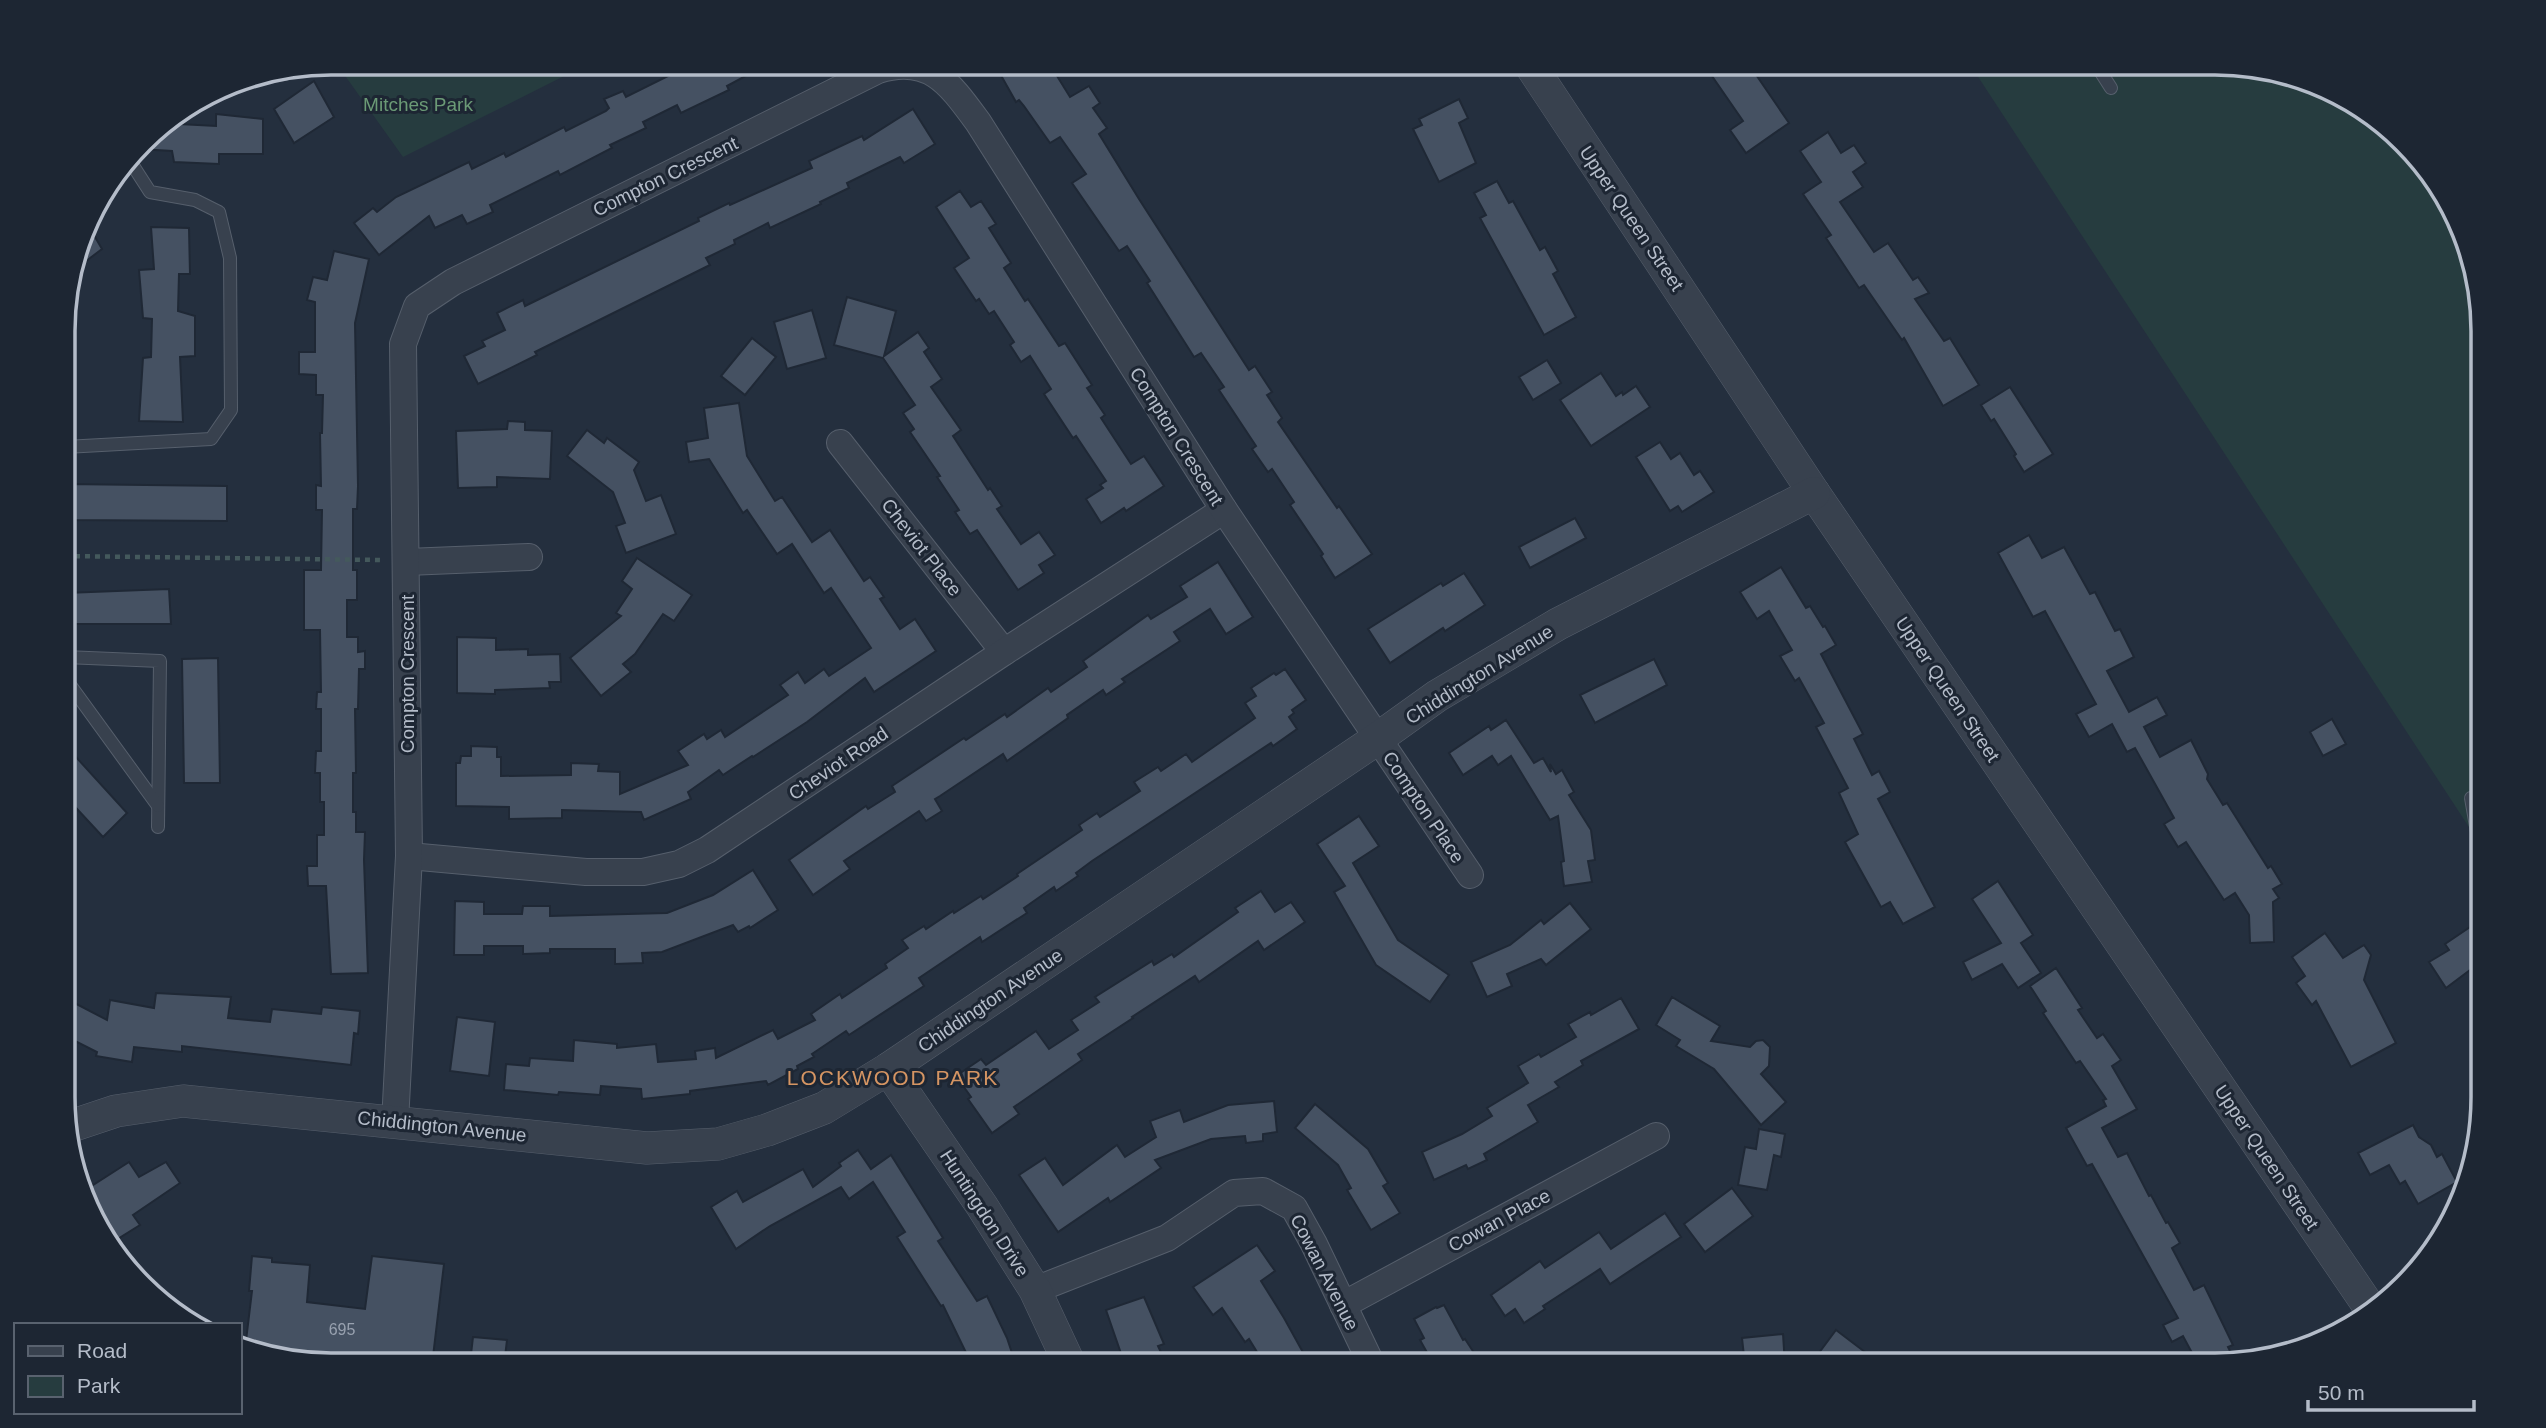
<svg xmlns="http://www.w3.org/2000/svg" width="2546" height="1428" font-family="Arial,sans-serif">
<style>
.green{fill:#263c3f}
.building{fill:#455162;stroke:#1f2835;stroke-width:2}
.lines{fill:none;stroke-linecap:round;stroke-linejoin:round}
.service-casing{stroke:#565f6c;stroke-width:14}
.minor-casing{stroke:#565f6c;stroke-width:28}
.tertiary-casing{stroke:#565f6c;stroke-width:33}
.path{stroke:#44595c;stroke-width:4.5;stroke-dasharray:5 5;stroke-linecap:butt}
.service{stroke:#38414e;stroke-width:12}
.minor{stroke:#38414e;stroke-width:26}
.tertiary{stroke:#38414e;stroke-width:32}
.labels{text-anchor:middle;stroke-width:6;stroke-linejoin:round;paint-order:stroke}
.number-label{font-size:16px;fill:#98a1af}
.park-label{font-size:19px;fill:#6b9a76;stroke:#1d2633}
.street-label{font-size:19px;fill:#b4bcc9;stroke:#1d2633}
.neighbourhood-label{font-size:21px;letter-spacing:2px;fill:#d59563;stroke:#1d2633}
.rim{fill:none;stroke:#b4bcc9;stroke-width:3.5}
</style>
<rect width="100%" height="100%" fill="#242f3e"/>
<g class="green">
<polygon points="336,63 590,63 403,157"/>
<polygon points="1969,63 2216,63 2285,72 2349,99 2438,182 2469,244 2482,313 2482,847"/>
</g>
<g class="building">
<polygon points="705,63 770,63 727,86 729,90 681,113 677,105 643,122 646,128 610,145 612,148 560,175 558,171 490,205 493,212 467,224 462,215 435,228 429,216 379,255 354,223 373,208 377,212 396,197 469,162 472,169 504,153 506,157 564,127 566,131 606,111 609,108 604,99 623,91 626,97 684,68 687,72"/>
<polygon points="994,63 1049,63 1070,97 1089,86 1100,103 1093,108 1107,128 1099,134 1139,199 1249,370 1255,366 1272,392 1267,395 1282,418 1278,422 1337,508 1339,506 1372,554 1335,578 1321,556 1323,554 1290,505 1294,502 1272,469 1268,472 1252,449 1256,446 1219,390 1224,387 1201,353 1194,357 1147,283 1150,281 1127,246 1119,251 1072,183 1086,174 1060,137 1050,143 1024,106 1019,100 1016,102"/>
<polygon points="1703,63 1748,63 1789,123 1746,153 1730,130 1743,121"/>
<polygon points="314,81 334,117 294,143 274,109"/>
<polygon points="1459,99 1468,118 1459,123 1476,163 1439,182 1413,129 1422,125 1419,119"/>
<polygon points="913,109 935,144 904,163 900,157 847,183 849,188 820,202 821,204 770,228 768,223 734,240 735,244 706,258 710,265 535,352 537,355 478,384 464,356 485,346 482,341 505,330 497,313 523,300 525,306 699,221 698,218 729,203 730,205 812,168 809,161 862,136 864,140"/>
<polygon points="216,114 263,119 263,154 219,154 219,164 174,162 172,151 139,149 154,130 178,115 179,124 216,126"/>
<polygon points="1828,132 1841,153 1854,145 1866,163 1853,172 1863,187 1840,202 1874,252 1888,243 1913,280 1918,277 1929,293 1915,299 1944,341 1950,338 1979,385 1943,406 1904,338 1902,340 1864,285 1859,288 1826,238 1831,235 1803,194 1821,182 1800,151"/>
<polygon points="1497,181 1509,203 1513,201 1540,250 1545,247 1558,271 1553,274 1576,317 1544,335 1480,218 1486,215 1474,193"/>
<polygon points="960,191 971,207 981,201 996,224 989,228 1011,263 1004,268 1025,301 1028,299 1059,346 1065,343 1092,385 1087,388 1105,415 1101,418 1131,464 1144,456 1164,486 1126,511 1124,508 1101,523 1086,499 1103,488 1100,485 1106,481 1076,436 1073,438 1044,394 1051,389 1030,356 1021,362 1010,345 1014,342 994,311 989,314 979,299 976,301 954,268 969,258 936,207"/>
<polygon points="87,223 102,249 73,271"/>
<polygon points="151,227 189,228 190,274 179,274 178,311 195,316 195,356 180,357 183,422 139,421 143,358 151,357 152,319 143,318 139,270 154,269"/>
<polygon points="334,251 369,259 355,323 358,486 357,509 353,509 353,570 357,570 357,600 347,600 347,637 358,637 358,652 365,651 365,669 359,669 358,709 355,709 356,773 353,773 353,812 356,812 356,832 365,832 364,860 368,973 331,974 326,886 308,886 307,866 317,866 317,835 324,835 324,802 320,802 320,773 315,773 316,751 321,751 321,709 316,709 317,692 321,692 320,630 304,630 304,570 321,570 322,510 316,510 316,485 321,486 320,433 322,433 323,395 316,395 316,375 299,374 299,352 315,352 315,302 307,300 313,277 327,280"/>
<polygon points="847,297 896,311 884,356 918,332 929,348 924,352 942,379 931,387 961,430 953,436 988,490 990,488 1002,506 997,509 1021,544 1039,532 1055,555 1039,565 1044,573 1018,590 977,530 970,534 955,512 959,510 937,477 940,476 910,432 914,429 903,413 915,405 883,358 834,345"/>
<polygon points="812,310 826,358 787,369 774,322"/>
<polygon points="752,338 776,357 745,395 721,376"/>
<polygon points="1547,360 1561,383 1533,400 1519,377"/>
<polygon points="1601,373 1616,396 1622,392 1623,395 1636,386 1650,407 1591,446 1560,400"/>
<polygon points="2010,387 2053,454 2024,472 2014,456 2016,454 1994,419 1991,421 1981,405"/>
<polygon points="739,403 747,456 775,501 782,497 812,542 830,530 864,581 870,577 884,597 880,599 900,629 915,619 936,651 874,692 865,678 807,722 753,757 752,756 723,775 719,770 688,792 691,799 644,820 641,812 562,810 562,818 509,819 509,807 456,806 456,763 460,763 461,756 471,756 471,746 497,747 497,757 501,757 501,776 571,775 571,763 599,764 598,771 620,772 620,794 688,765 678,751 704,734 707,739 721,730 725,737 788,695 780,685 798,672 805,683 824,669 829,676 871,648 831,588 824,593 792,544 777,554 747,510 743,513 709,459 689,462 686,442 708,438 704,408"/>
<polygon points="508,421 525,422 525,430 552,431 550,479 497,477 497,487 458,488 456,431 507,429"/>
<polygon points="587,430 604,443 607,438 639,462 634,470 646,501 661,495 676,534 626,553 616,526 625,523 613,492 567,456"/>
<polygon points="1660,442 1671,459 1680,453 1694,475 1700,471 1714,492 1682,512 1678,506 1670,511 1636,457"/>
<polygon points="65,484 227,486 227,521 65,520"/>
<polygon points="1575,518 1586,538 1530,568 1519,547"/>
<polygon points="2029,535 2042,558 2064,547 2090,594 2095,592 2115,631 2120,629 2134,657 2107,671 2129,712 2157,697 2167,715 2144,727 2160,757 2191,740 2208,774 2207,779 2223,805 2227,803 2268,868 2271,866 2282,884 2273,889 2279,898 2273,902 2274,942 2250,943 2249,915 2235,893 2224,900 2186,842 2178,847 2164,824 2174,818 2135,748 2127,752 2112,724 2089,737 2076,714 2096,704 2045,611 2033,617 1998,553"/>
<polygon points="637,558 692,595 674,621 663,614 635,654 623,664 631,672 601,696 570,658 621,616 616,613 632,589 622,581"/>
<polygon points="1218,562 1253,617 1226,634 1210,609 1174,632 1180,641 1122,679 1125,682 1106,695 1103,690 1067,715 1068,718 1007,761 1003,754 940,796 935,799 942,811 926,821 919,811 844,861 850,869 813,895 789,860 866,806 868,809 895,792 892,786 964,738 966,740 1005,714 1007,717 1048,688 1051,692 1087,667 1083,661 1148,615 1151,619 1187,597 1180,586"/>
<polygon points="1781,567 1806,608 1810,606 1823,627 1825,626 1836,645 1821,654 1863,734 1854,739 1872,775 1879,771 1890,792 1878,799 1935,907 1903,924 1890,902 1881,907 1845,842 1858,834 1839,793 1848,788 1816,727 1824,723 1799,678 1795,681 1780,656 1792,650 1769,611 1757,619 1740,592"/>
<polygon points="1464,573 1485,605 1445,631 1443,628 1390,663 1368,629 1441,583 1443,586"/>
<polygon points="169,589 171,624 65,624 65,593"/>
<polygon points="457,637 496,638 496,650 528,649 528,655 560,654 561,682 549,682 550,688 495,690 495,694 457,693"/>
<polygon points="218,658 220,783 184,783 182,659"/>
<polygon points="1654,659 1667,685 1595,723 1580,695"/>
<polygon points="1285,669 1306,700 1292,710 1294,713 1289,717 1297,729 1273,746 1271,743 1092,861 1076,873 1078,876 1056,891 1054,887 1024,908 1027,913 982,942 980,937 919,978 924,986 849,1035 846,1031 812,1054 814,1057 797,1066 798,1069 768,1085 766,1081 690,1091 690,1094 642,1099 641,1089 601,1086 600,1095 559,1092 558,1095 504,1090 506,1064 529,1066 530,1058 573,1061 574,1040 617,1044 617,1048 656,1044 658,1062 696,1059 695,1051 715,1048 716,1058 773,1030 778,1039 815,1020 811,1014 840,994 842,998 887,968 885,964 908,948 902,940 924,926 926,929 953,911 954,913 981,896 983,899 1018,876 1017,874 1082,830 1079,825 1097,813 1100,817 1140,791 1134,782 1158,767 1161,771 1186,754 1192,762 1255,718 1245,703 1256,696 1251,688 1274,673 1276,675"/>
<polygon points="2332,719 2346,744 2323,756 2310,732"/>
<polygon points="1506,720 1534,763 1543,758 1551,772 1550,764 1556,774 1562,770 1574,792 1569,795 1591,830 1595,860 1588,861 1592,882 1564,886 1561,862 1564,861 1558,816 1550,820 1511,756 1498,765 1492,756 1463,775 1449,753 1489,726 1491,730"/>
<polygon points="65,745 127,813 103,837 65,796"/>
<polygon points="1359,816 1379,846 1353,863 1398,940 1449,975 1430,1002 1376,965 1334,892 1345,886 1317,844"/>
<polygon points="753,870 778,910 750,928 749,926 738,932 733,925 662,952 642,953 643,963 615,964 615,949 550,949 550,953 523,954 523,946 484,946 484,955 454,955 455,901 484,902 484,914 522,914 523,906 550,906 550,916 667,913 713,895"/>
<polygon points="1998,881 2033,935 2021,943 2041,973 2018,988 2002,964 1972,980 1963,962 2001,943 1972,899"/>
<polygon points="1261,891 1275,912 1291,902 1305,922 1264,950 1258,941 1199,982 1195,976 1132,1017 1133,1018 1078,1054 1082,1060 1014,1107 1019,1114 992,1133 968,1099 971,1097 956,1076 981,1059 986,1065 1036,1031 1049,1049 1078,1030 1071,1020 1099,1002 1095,997 1152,961 1154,965 1172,954 1174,957 1238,912 1235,908"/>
<polygon points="1570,903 1591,929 1546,965 1541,959 1507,974 1512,986 1487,997 1471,962 1510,945 1541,920 1544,924"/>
<polygon points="2482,919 2482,961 2446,988 2429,962 2449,950 2445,944"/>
<polygon points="2325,933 2343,958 2364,945 2371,955 2364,980 2396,1043 2351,1067 2316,1001 2312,1005 2296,983 2305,976 2292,957"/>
<polygon points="2056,968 2082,1008 2078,1010 2097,1038 2103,1034 2121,1060 2112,1066 2137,1109 2102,1128 2118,1157 2127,1153 2149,1196 2151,1195 2166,1223 2168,1222 2180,1243 2172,1248 2194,1290 2204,1285 2233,1345 2228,1347 2237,1364 2198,1364 2183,1336 2172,1342 2163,1325 2178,1318 2092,1164 2087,1166 2066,1128 2106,1106 2103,1100 2106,1099 2080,1061 2076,1063 2043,1013 2046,1011 2030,986"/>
<polygon points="156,993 231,997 228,1018 270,1022 272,1009 321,1014 322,1007 360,1011 358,1034 354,1033 351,1065 182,1046 182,1052 134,1047 132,1062 96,1056 97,1052 65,1036 65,998 107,1020 110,1000 154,1008"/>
<polygon points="1672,997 1720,1026 1711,1041 1750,1047 1756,1041 1763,1040 1770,1047 1769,1066 1761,1074 1786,1102 1761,1125 1714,1069 1676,1046 1680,1040 1656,1025"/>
<polygon points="1621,998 1639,1029 1581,1061 1583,1065 1555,1082 1559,1087 1528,1105 1538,1122 1484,1154 1487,1160 1468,1169 1466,1165 1434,1180 1422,1152 1462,1134 1492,1116 1487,1108 1528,1083 1518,1066 1539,1054 1541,1057 1576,1037 1568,1024 1590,1012 1591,1015"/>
<polygon points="457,1017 495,1022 489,1076 450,1071"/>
<polygon points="1274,1101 1277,1132 1263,1134 1263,1141 1246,1143 1245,1136 1211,1139 1155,1160 1161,1168 1110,1202 1108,1198 1058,1232 1019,1175 1045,1158 1063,1185 1117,1145 1125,1157 1156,1137 1150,1121 1180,1110 1184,1122 1228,1105"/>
<polygon points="1315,1104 1368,1149 1388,1183 1383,1186 1400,1213 1371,1230 1347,1190 1351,1188 1338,1165 1295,1128"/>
<polygon points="2413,1125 2419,1137 2431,1145 2437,1157 2442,1154 2457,1182 2418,1204 2405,1181 2400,1184 2389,1165 2370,1175 2358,1153"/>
<polygon points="1759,1129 1785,1134 1781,1157 1774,1155 1767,1190 1738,1185 1745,1147 1756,1149"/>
<polygon points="858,1150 871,1169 891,1155 943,1238 938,1241 977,1301 987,1296 1007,1338 1016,1365 972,1365 943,1305 941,1306 897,1237 905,1232 873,1182 849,1199 841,1187 770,1226 736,1249 711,1207 737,1191 743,1202 803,1169 813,1187 841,1166 839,1163"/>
<polygon points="129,1162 139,1177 166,1162 180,1183 133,1215 140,1225 108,1245 87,1189"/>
<polygon points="1732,1188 1753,1216 1705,1252 1684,1224"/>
<polygon points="1665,1213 1681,1237 1610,1284 1600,1269 1543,1306 1545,1309 1524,1323 1515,1309 1505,1316 1491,1295 1540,1261 1545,1268 1599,1232 1611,1249"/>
<polygon points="1257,1245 1275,1271 1261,1281 1284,1318 1310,1365 1265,1365 1249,1339 1245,1342 1222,1308 1213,1315 1193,1287"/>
<polygon points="252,1256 272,1258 272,1262 310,1265 307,1302 365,1309 372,1256 444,1264 432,1365 341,1365 260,1355 245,1349 252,1291 249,1291"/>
<polygon points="1144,1297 1164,1344 1158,1346 1167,1365 1125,1365 1106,1310"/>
<polygon points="1444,1305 1463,1340 1465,1339 1482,1365 1434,1365 1420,1340 1424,1338 1414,1319 1436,1307 1437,1308"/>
<polygon points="1836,1330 1882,1365 1810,1365"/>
<polygon points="1783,1334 1785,1365 1745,1365 1742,1338"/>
<polygon points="473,1337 507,1340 504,1365 470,1363"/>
</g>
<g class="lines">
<defs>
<g id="service">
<polyline points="2095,63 2111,88"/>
<polyline points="270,75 285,74"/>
<polyline points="65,447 211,439 231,410 230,258 219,212 195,200 150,192 130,161"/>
<polyline points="65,657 160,661 158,827"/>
<polyline points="65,678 158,806"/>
<polyline points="2471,798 2477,832 2482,839"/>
</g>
<g id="minor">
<polyline points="840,443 1004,652"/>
<polyline points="407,562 529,557"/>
<polyline points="409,856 586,872 643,872 679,864 707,850 1004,652 1224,510"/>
<path d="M395,1122L409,856L403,344L417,306L453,282L878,70C930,54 950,84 978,122L1224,510L1470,875"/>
<polyline points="1035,1290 1167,1238 1234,1193 1263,1191 1294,1208 1314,1244 1372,1365"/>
<polyline points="1343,1305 1656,1136"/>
</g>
<g id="tertiary">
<polyline points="1529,63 1814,493 2372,1311"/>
<polyline points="888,1069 982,1206 1035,1290 1070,1365"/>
<polyline points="65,1128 116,1111 183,1101 647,1148 718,1144 767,1130 824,1108 888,1069 1377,739 1437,696 1558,624 1814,493"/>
</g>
</defs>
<use href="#service" class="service-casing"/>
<use href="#minor" class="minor-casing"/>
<use href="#tertiary" class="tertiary-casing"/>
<g class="path">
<polyline points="468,63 474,66 479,63"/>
<polyline points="65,556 383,560"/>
</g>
<use href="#service" class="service"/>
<use href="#minor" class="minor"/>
<use href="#tertiary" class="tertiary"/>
</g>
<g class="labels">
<g class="number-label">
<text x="342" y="1335">695</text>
</g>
<g class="park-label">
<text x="418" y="111">Mitches Park</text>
</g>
<g class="street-label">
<text transform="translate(665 176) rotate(-26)" y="7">Compton Crescent</text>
<text transform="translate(1632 218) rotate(56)" y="7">Upper Queen Street</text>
<text transform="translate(1177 436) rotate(58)" y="7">Compton Crescent</text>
<text transform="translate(922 547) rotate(52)" y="7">Cheviot Place</text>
<text transform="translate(407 674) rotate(-90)" y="7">Compton Crescent</text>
<text transform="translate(1479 674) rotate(-32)" y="7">Chiddington Avenue</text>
<text transform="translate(1948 689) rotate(56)" y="7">Upper Queen Street</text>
<text transform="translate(838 763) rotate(-34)" y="7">Cheviot Road</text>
<text transform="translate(1424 807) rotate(56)" y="7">Compton Place</text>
<text transform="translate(990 1000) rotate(-34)" y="7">Chiddington Avenue</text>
<text transform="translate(442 1126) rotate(6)" y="7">Chiddington Avenue</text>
<text transform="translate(2267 1157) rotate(56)" y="7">Upper Queen Street</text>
<text transform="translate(985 1213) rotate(57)" y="7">Huntingdon Drive</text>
<text transform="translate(1499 1220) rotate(-28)" y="7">Cowan Place</text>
<text transform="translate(1325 1272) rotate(63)" y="7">Cowan Avenue</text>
</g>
<g class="neighbourhood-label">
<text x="893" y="1085">LOCKWOOD PARK</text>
</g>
</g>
<path d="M0 0H2546V1428H0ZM331 75H2215A256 256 0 0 1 2471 331V1097A256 256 0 0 1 2215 1353H331A256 256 0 0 1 75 1097V331A256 256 0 0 1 331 75Z" fill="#1d2633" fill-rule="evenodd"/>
<path class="rim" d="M331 75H2215A256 256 0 0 1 2471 331V1097A256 256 0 0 1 2215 1353H331A256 256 0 0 1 75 1097V331A256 256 0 0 1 331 75Z"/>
<rect x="14" y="1323" width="228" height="91" fill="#1d2633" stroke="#59626f" stroke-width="2"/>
<rect x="28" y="1346" width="35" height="10" fill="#38414e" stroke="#59626f" stroke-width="2"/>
<text x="77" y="1358" font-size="21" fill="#b4bcc9">Road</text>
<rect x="28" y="1376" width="35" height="21" fill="#263c3f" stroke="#59626f" stroke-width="2"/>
<text x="77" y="1393" font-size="21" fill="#b4bcc9">Park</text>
<path d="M2308 1400v10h166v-10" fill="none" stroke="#b4bcc9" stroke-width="3.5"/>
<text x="2318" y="1400" font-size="21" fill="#b4bcc9" stroke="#1d2633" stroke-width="5" paint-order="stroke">50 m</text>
</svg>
